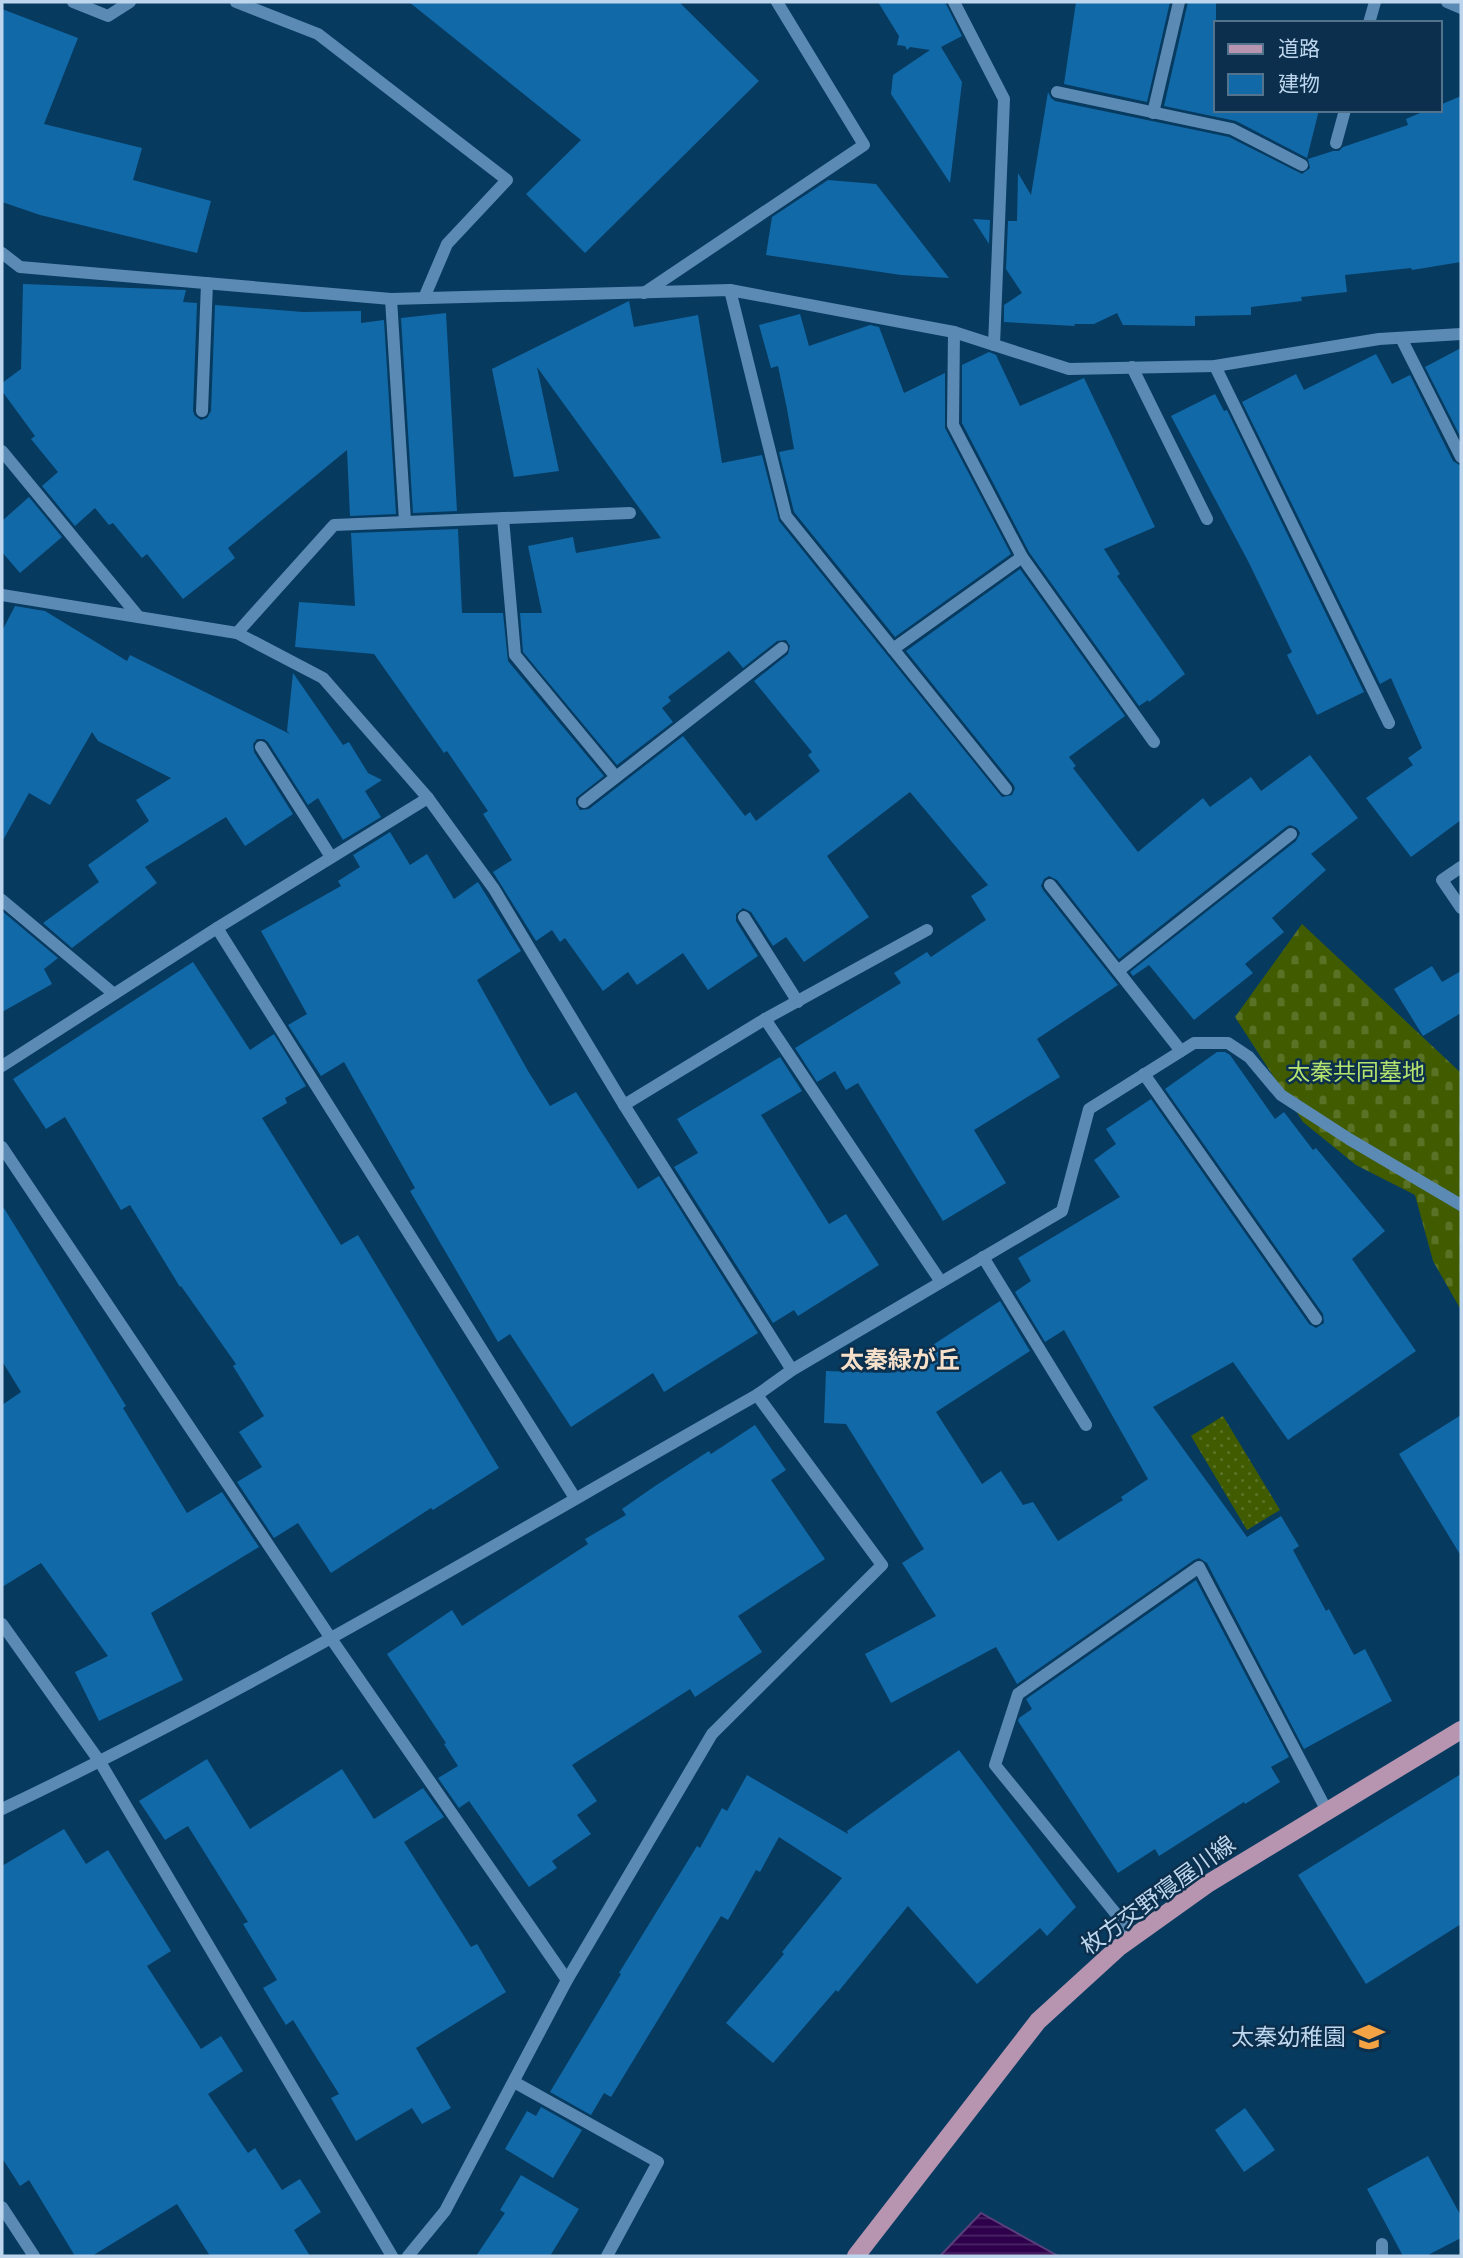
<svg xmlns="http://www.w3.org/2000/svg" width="1463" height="2258" font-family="Arial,'Noto Sans JP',sans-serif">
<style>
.cemetery{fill:url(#cemetery-stones)}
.park{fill:url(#park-dots)}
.water{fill:url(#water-rules);stroke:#59407c;stroke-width:2}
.building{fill:#1269a7}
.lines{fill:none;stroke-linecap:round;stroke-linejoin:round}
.minor{stroke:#5b8ab5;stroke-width:12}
.major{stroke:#b795b1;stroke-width:18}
.labels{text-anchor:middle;stroke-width:5;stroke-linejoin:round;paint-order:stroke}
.park-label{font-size:23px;fill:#b7e46e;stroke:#0b2f4c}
.street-label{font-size:23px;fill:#bed6ed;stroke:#0b2f4c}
.poi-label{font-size:23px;fill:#bed6ed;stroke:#0b2f4c;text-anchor:end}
.neighbourhood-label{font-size:24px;font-weight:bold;fill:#f7e0c9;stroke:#0b2f4c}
</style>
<defs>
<pattern id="cemetery-stones" width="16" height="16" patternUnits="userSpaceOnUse" patternTransform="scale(1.75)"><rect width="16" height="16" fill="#405b00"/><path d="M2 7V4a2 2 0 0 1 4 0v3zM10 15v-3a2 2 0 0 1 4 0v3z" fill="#5a7226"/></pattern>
<pattern id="park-dots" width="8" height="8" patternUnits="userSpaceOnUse" patternTransform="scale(1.75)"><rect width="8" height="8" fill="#405b00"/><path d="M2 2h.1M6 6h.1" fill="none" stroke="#5a7226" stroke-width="1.8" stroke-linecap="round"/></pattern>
<pattern id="water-rules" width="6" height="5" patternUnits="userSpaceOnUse" patternTransform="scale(1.75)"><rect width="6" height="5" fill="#2e004b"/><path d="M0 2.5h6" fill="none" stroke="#4a2465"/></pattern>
</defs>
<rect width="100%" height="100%" fill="#073a5f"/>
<polygon class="cemetery" points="1302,924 1461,1073 1461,1310 1433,1261 1415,1195 1356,1165 1303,1122 1235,1017"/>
<polygon class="park" points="1223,1416 1280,1510 1247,1530 1191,1436"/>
<polygon class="water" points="981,2213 1058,2256 940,2256"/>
<g class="building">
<polygon points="409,2 679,2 759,81 585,253 526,194 581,140"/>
<polygon points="878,2 945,2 962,36 941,47 962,82 950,183 891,94 893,75 930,50 910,47 907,50 905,46 897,45 899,36"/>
<polygon points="1076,2 1170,2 1147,102 1064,84"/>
<polygon points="1188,2 1216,2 1216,110 1319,110 1307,158 1236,121 1164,106"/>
<polygon points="2,9 78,38 44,124 142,148 133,180 211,201 197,253 40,215 2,202"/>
<polygon points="1048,92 1051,98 1055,101 1229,137 1302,174 1310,168 1308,159 1333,151 1339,151 1343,147 1408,125 1406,119 1427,110 1440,110 1440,105 1461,96 1461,262 1412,270 1411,268 1345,275 1347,292 1301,297 1302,301 1251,307 1251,315 1195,316 1195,326 1123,325 1117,313 1094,324 1074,324 1075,326 1004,322 1004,305 1022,293 1006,269 1008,221 1017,221 1018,173 1031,195"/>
<polygon points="828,180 876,184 949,278 901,275 766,255 772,217"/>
<polygon points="973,219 990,220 989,244"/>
<polygon points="23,284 186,290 183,302 197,303 193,411 195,416 201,420 207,418 211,411 215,305 303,312 361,311 361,323 384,320 396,514 350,516 347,450 228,548 235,558 183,599 147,554 142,558 113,523 109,525 95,508 75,526 42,486 58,472 31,439 35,436 2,391 2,383 21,369"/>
<polygon points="629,301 634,327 698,315 722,463 762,455 779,521 1002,797 1012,795 1015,788 1013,784 906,651 1020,569 1125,716 1069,757 1076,766 1073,768 1138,852 1203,798 1210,807 1251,777 1261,791 1310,755 1358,818 1311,854 1326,870 1272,918 1284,932 1245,964 1253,973 1194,1020 1149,965 1133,976 1130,972 1296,841 1300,833 1297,828 1290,825 1286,827 1119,959 1057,880 1049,876 1044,879 1041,886 1043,890 1118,985 1037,1039 1060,1077 974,1130 1006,1183 943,1221 858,1083 846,1090 835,1071 817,1082 795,1048 901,983 894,973 927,952 931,957 986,920 971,896 988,885 910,792 827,856 869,917 804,962 786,937 773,946 751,912 743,908 736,914 736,921 758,956 708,990 683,953 637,985 628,972 603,991 565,938 560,942 552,930 536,941 493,872 512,860 483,814 488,811 447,751 444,753 374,654 295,647 299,602 355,606 351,533 458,529 462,613 503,613 508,661 604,776 576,798 576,804 580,810 589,809 683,736 745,816 750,812 756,821 820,771 808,755 812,752 754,681 788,654 790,646 786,640 777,641 743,668 729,651 668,697 671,701 662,708 673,722 617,765 523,652 520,613 542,613 528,546 573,537 576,553 661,538 537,367 559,471 514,477 492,369"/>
<polygon points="446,313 457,511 413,513 401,318"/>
<polygon points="800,314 809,346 870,325 879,327 904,393 945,373 945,428 1011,554 895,637 794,512 779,452 794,449 787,409 778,366 771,368 759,325"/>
<polygon points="1461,348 1461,438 1425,367"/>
<polygon points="989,352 996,355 1020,406 1084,378 1155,527 1104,549 1120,574 1117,576 1185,674 1149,702 1148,700 1139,706 1029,552 962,423 962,365"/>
<polygon points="1376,354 1392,384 1410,375 1453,461 1461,466 1461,820 1411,857 1366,798 1413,765 1408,758 1422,748 1391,678 1380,684 1242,402 1296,374 1304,390"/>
<polygon points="1215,394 1224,411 1227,410 1364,692 1317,715 1287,655 1292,652 1249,563 1171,416"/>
<polygon points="29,497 62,537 20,573 2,552 2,521"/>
<polygon points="15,606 45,611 127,661 130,655 290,734 287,731 293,673 343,745 349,742 368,773 382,780 365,791 381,817 343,840 318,798 308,805 268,742 264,739 257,739 253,744 254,752 293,814 245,846 226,817 145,867 157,883 72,948 43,923 99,882 88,865 149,821 136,800 171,778 98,741 92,732 50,805 29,793 2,842 2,631"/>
<polygon points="390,832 410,865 427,854 454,899 478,882 521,951 477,980 528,1071 550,1106 576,1092 638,1189 659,1176 758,1333 664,1392 653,1373 571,1427 510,1334 498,1342 410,1191 415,1188 344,1062 321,1076 288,1025 307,1014 261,931 341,886 338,881 360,867 353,855"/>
<polygon points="2,911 58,958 44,969 52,984 2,1012"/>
<polygon points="193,962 250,1050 274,1034 306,1086 285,1098 287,1103 262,1118 341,1245 358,1235 499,1468 433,1510 431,1508 331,1573 298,1523 274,1538 237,1482 262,1467 239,1432 264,1416 233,1366 236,1364 181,1286 180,1287 130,1205 121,1210 65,1117 46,1129 13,1079"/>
<polygon points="1432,966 1442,982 1461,971 1461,1013 1423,1036 1394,989"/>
<polygon points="1217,1052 1225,1052 1230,1055 1275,1119 1284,1112 1313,1150 1316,1148 1385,1231 1352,1259 1416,1351 1288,1440 1233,1362 1153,1407 1247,1537 1281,1516 1299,1546 1293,1550 1326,1611 1329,1609 1354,1655 1365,1649 1392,1701 1304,1749 1207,1563 1199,1558 1194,1560 1017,1684 996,1647 891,1703 865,1654 936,1616 902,1563 924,1549 846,1424 824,1423 826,1371 890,1373 1000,1301 1030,1351 936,1412 982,1484 1001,1471 1023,1505 1033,1502 1058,1541 1123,1500 1121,1497 1148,1479 1064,1330 1045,1342 1015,1292 1031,1281 1018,1258 1120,1197 1094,1160 1116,1144 1106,1129 1151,1099 1309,1324 1316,1328 1324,1323 1323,1314 1165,1089"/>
<polygon points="780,1057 802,1091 761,1115 829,1224 846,1214 879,1265 798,1316 794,1310 773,1323 674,1167 698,1153 677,1119"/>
<polygon points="2,1205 126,1406 123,1408 187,1513 222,1492 259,1547 151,1613 183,1680 99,1721 75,1672 108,1656 41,1563 2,1587 2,1405 21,1392 2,1361"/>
<polygon points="1461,1415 1461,1556 1399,1454"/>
<polygon points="755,1425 786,1470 771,1480 825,1559 738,1616 762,1652 695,1697 690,1689 572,1765 597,1801 577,1815 591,1834 552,1861 557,1868 529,1887 469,1801 459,1808 438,1778 458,1766 444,1744 446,1743 387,1654 452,1610 462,1626 588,1544 585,1539 626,1515 622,1509 655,1486 709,1451 711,1454"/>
<polygon points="1196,1580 1289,1757 1271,1767 1280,1782 1245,1804 1244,1802 1159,1856 1155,1849 1118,1873 1018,1721 1019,1718 1032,1709 1026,1699"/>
<polygon points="959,1750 1076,1907 1047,1936 1040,1928 977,1984 908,1906 838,1992 836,1990 773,2063 726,2023 784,1954 782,1952 842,1878 779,1837 760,1872 756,1870 728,1920 721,1916 611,2097 604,2093 591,2115 550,2092 621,1974 619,1973 697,1846 700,1848 722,1808 727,1811 747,1775 848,1834 847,1831"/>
<polygon points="207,1759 250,1829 342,1769 374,1819 423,1788 444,1817 404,1842 471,1947 477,1944 506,1992 416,2048 451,2108 422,2124 412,2108 356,2141 331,2098 339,2094 293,2020 286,2025 263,1988 277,1980 243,1924 248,1922 188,1826 165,1840 139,1801"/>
<polygon points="1461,1774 1461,1924 1366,1984 1298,1875"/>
<polygon points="64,1829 86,1864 108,1850 171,1951 147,1966 201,2049 221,2036 243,2071 208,2094 248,2153 255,2148 282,2190 300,2179 321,2212 294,2230 310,2256 210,2256 177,2204 92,2256 75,2256 29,2180 20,2186 2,2158 2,1866"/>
<polygon points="541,2107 582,2130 553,2178 505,2149 527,2111 536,2116"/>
<polygon points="1245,2108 1275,2150 1244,2172 1215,2130"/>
<polygon points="1428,2156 1461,2216 1461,2238 1426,2256 1403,2256 1367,2189"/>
<polygon points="521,2175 579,2209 550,2256 476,2256 505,2213 500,2210"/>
</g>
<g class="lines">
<g class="minor">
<polyline points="73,2 108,16 130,2"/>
<polyline points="236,2 318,34 507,180 447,244 424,298"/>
<polyline points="954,2 1004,99 994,345"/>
<polyline points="1447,2 1461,8"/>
<polyline points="1369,23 1375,2"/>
<polyline points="1057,92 1232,129 1302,165"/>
<polyline points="1153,113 1179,2"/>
<polyline points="1336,143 1345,110"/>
<polyline points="2,253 20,267 391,299 730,290 954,332 1069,369 1215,366 1379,339 1461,334"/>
<polyline points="730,290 786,516 1006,789"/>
<polyline points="644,293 864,145 777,2"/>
<polyline points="391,299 405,521"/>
<polyline points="954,332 953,425 1022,557 1154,742"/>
<polyline points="1401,338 1461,457"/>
<polyline points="1215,366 1389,723"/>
<polyline points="1132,367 1207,519"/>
<polyline points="202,411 207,283"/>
<polyline points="2,451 138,616"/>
<polyline points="503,518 515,655 616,777"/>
<polyline points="2,595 237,633 323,678 428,798"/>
<polyline points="237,633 334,525 630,513"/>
<polyline points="893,649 1022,557"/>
<polyline points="261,747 331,857"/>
<polyline points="584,802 782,648"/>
<polyline points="1461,867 1442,880 1461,908"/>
<polyline points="1050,885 1181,1051"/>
<polyline points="2,900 114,994"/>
<polyline points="744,917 798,1002"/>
<polyline points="217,928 575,1498"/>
<polyline points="1118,971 1291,834"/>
<polyline points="765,1019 941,1282"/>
<polyline points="2,1066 217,928 428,798 494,889 624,1105 792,1370"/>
<polyline points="1144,1074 1316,1319"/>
<polyline points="624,1105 765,1019 927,930"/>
<polyline points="2,1147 330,1637 567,1980"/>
<polyline points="983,1257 1086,1425"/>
<polyline points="2,1624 100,1762 392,2256"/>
<path d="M2,1809C261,1686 508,1536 757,1395L792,1370L1062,1211L1089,1109L1194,1043H1228L1249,1057L1281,1095L1349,1139L1461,1205"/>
<polyline points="1134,1936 995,1765 1018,1694 1199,1567 1327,1811"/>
<polyline points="514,2082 658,2162 607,2256"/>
<polyline points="2,2207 34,2256"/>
<polyline points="408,2256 445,2211 567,1980 712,1734 882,1565 757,1395"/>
<polyline points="1382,2256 1382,2244"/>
</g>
<polyline class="major" points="856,2256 1038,2021 1118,1948 1209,1883 1461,1730"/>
</g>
<defs>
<symbol id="school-bare" viewBox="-9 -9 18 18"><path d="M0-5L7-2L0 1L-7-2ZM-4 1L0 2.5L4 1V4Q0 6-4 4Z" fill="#f4a344" stroke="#0b2f4c" stroke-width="2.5" paint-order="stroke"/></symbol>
</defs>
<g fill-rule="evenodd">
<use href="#school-bare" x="1347" y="2015" width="44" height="44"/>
</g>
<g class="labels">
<g class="park-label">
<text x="1356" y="1080">太秦共同墓地</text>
</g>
<g class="street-label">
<text transform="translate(1158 1895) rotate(-36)" y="8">枚方交野寝屋川線</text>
</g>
<g class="poi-label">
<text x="1346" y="2045">太秦幼稚園</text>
</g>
<g class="neighbourhood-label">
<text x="900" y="1368">太秦緑が丘</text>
</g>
</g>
<rect width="1463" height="2258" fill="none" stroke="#bed6ed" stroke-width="7"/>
<rect x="1214" y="21" width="228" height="91" fill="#0b2f4c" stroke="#53728c" stroke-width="2"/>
<rect x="1228" y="44" width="35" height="10" fill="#b795b1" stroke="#53728c" stroke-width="2"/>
<text x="1278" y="56" font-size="21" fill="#bed6ed">道路</text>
<rect x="1228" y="74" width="35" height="21" fill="#1269a7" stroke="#53728c" stroke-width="2"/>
<text x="1278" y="91" font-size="21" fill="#bed6ed">建物</text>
</svg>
